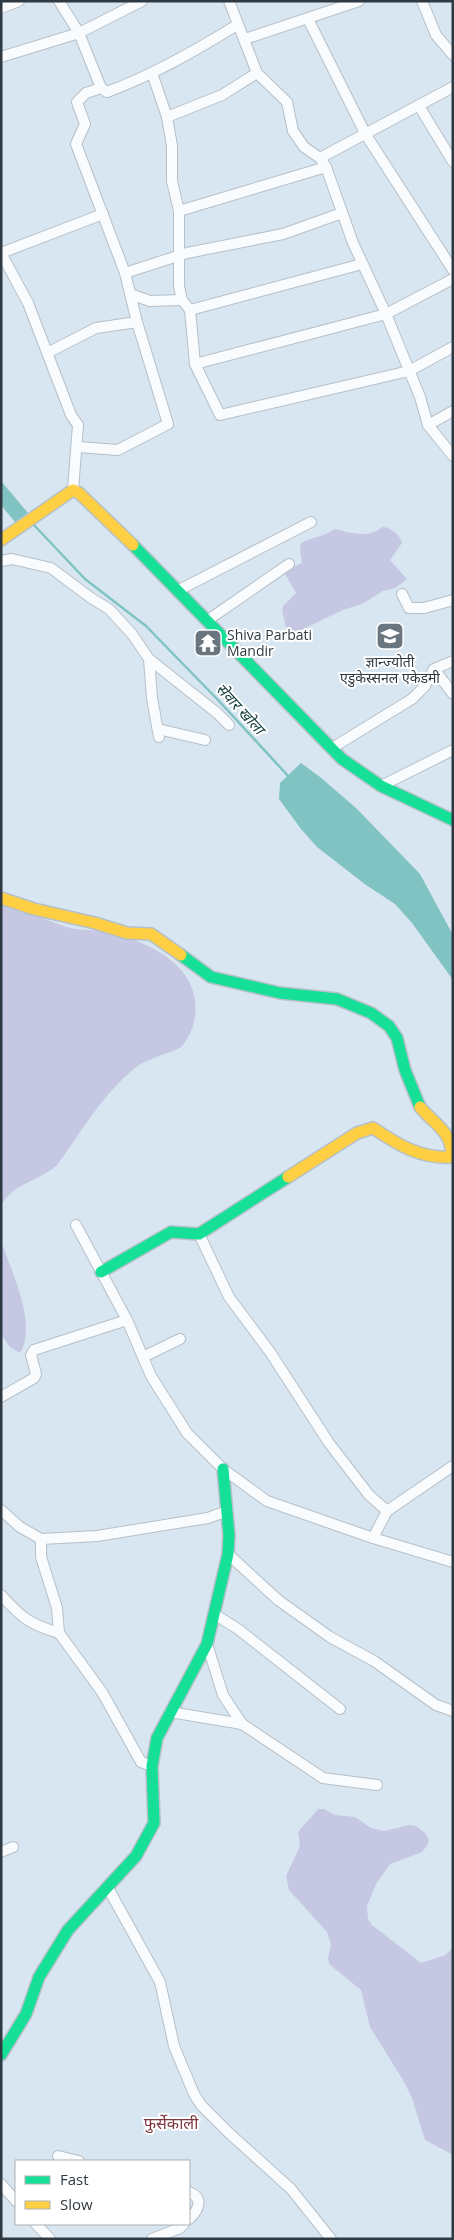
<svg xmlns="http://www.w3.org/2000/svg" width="454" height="2240" font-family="'Open Sans','Noto Sans Devanagari',sans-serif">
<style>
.green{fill:#c6c8e3}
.water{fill:#80c3c2}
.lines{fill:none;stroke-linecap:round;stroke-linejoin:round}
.stream{stroke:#80c3c2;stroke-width:2.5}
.street-casing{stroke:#b5c0c9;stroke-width:12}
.fast-casing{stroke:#b5c0c9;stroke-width:14}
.slow-casing{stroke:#b5c0c9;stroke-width:14}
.street{stroke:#f9fbfd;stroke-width:10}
.fast{stroke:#16e098;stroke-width:11}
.slow{stroke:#ffcf43;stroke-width:11}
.labels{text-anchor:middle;stroke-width:4;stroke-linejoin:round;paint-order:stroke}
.poi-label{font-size:14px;fill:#2e3941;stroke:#fff;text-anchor:start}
.water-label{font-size:15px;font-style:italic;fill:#113c3a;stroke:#fff}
.quarter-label{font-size:16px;fill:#7d353e;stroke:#fff}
</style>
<rect width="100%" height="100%" fill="#d8e6f2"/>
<g class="green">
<path d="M382,527C390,527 401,535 402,543L390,560L407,579L395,588L383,591L362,604L343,610L299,631H287L282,611L283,606L296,593L285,574L288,569L302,563L300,549L301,543C313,537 325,536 335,529C351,533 369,539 382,527Z"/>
<path d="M1,892C23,908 41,919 67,927C79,931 93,929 105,932C140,939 190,959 195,1000C197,1018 193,1032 182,1046C176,1052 147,1058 135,1068C100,1097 83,1130 57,1165C40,1181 12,1183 1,1206Z"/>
<path d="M1,1241C11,1270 38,1325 20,1353L10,1347L1,1334Z"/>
<polygon points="318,1809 324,1809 335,1815 355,1817 371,1828 384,1831 410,1825 416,1826 426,1834 429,1840 427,1846 422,1852 390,1864 376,1884 367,1906 368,1919 372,1925 421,1963 445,1955 453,1948 453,2155 425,2140 412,2098 403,2080 370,2027 361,1990 329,1964 328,1958 331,1945 327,1932 289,1890 286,1876 300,1846 298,1832"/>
</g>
<g class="water">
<polygon points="1,481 28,513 15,522 1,505"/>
<polygon points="301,763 320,777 356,808 420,874 453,935 453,980 412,923 395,904 366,885 317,847 301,829 279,799 280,783"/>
</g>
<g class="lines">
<polyline class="stream" points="33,524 85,579 146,626 219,701 290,778"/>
<defs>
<g id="street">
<polyline points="59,1 79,33 101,88 86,93 77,102 85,124 76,144 125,273 137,322 168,424 118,450 78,447"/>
<polyline points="229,1 257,73 287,102 293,131 304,147 320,158 326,167 353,243 386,314 420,397 428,425 453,456"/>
<polyline points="422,1 436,35 453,55"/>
<polyline points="1,8 19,1"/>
<polyline points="308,19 366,135 453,270"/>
<polyline points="245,39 359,1"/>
<polyline points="1,57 79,33 142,1"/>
<polyline points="152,73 167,117 172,146 172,181 179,211 179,286 182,300 190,310 195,364 220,415 409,371 453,347"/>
<path d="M101,88L107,92C153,75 195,51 237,25"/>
<polyline points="419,106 453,162"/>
<polyline points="167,117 222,95 257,73"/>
<polyline points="320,158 453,87"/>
<polyline points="179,211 326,167"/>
<polyline points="1,253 28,303 71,415 78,425 73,490"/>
<polyline points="1,253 103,214"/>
<polyline points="125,273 187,253 283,234 342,213"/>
<polyline points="130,294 150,301 182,300"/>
<polyline points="190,310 362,264"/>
<polyline points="49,352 96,328 137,322"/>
<polyline points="195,364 386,314 453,279"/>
<polyline points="428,425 453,411"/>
<polyline points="1,561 12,559 51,568 91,598 109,609 132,634 149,659 152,698 159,737"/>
<polyline points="179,590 311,522"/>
<polyline points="402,594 409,608 424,608 453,600"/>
<polyline points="208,620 289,564"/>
<polyline points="149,659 217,713 229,725"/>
<polyline points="453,661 434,669 453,694"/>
<polyline points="158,729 205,740"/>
<polyline points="332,748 412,699 425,686 434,669"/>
<polyline points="381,786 453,750"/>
<polyline points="76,1225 127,1320 151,1376 187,1433 223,1469 267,1501 373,1538 453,1562"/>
<polyline points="199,1234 229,1297 270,1352 329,1443 369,1495 387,1511"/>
<polyline points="143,1357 180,1339"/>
<polyline points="1,1397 34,1378 36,1374 31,1355 34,1350 127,1320"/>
<polyline points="1,1510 20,1527 41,1539 97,1536 208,1518 227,1511"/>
<polyline points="373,1538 387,1511 453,1466"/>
<polyline points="41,1539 41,1557 57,1608 59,1633 102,1692 141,1762 152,1766"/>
<polyline points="228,1554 278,1600 330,1637 374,1661 436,1705 453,1711"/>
<path d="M1,1595C22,1618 29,1624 59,1633"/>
<polyline points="214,1614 238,1629 340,1709"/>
<polyline points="207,1644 223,1695 242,1724 323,1778 377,1785"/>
<polyline points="170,1712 242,1724"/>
<polyline points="1,1852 13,1847"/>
<polyline points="108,1888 160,1982 174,2046 194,2094 201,2105 229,2133 291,2189 331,2239"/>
<polyline points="58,2156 79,2161"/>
<polyline points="1,2184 16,2201"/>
<path d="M189,2192C204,2198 199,2210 189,2219"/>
<polyline points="36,2224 50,2239"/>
<polyline points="152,2239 180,2228 184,2224"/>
</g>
<g id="fast">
<polyline points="133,545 342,759 381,786 453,820"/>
<polyline points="181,955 211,977 280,993 337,999 371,1013 389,1026 397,1038 405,1070 420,1107"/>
<polyline points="101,1272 171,1232 199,1234 288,1177"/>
<polyline points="1,2055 26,2014 39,1977 68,1930 136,1856 154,1823 152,1766 157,1738 207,1644 228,1554 229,1535 223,1469"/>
</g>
<g id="slow">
<polyline points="1,540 73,490 79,493 133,545"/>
<polyline points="1,898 34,909 95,923 127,933 151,934 181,955"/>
<path d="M288,1177L357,1133L373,1128C398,1145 421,1159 452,1157C452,1131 434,1124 420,1107"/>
</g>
</defs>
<use href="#street" class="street-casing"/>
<use href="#fast" class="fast-casing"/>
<use href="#slow" class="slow-casing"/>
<use href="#street" class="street"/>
<use href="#fast" class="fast"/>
<use href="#slow" class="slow"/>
</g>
<defs>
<symbol id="school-square" viewBox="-11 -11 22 22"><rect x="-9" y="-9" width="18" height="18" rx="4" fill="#6a767f" stroke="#fff"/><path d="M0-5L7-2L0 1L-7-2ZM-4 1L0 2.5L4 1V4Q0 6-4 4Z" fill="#fff"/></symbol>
<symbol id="temple-square" viewBox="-11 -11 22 22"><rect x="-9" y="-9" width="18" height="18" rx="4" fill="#6a767f" stroke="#fff"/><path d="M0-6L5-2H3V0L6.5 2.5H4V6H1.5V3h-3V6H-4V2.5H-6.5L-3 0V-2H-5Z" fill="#fff"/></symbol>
</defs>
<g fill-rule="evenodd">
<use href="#school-square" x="374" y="620" width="32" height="32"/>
<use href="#temple-square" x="192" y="627" width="32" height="32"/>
</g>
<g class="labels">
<g class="poi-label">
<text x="227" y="640">Shiva Parbati<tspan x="227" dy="16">Mandir</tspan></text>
<text x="390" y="667" text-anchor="middle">ज्ञान्ज्योती<tspan x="390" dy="16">एडुकेस्सनल एकेडमी</tspan></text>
</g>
<g class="water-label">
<text transform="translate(240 709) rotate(47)" y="5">सेवार खोला</text>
</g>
<g class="quarter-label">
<text x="171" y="2129">फुर्सेकाली</text>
</g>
</g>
<rect width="454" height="2240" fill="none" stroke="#2e3941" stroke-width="5"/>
<rect x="15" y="2160" width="175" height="65" fill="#ffffff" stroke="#abb0b3"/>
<rect x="25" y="2176" width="25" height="8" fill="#16e098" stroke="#abb0b3"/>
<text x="60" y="2185" font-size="15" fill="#2e3941">Fast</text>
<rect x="25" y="2201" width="25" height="8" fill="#ffcf43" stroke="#abb0b3"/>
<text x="60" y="2210" font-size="15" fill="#2e3941">Slow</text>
</svg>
